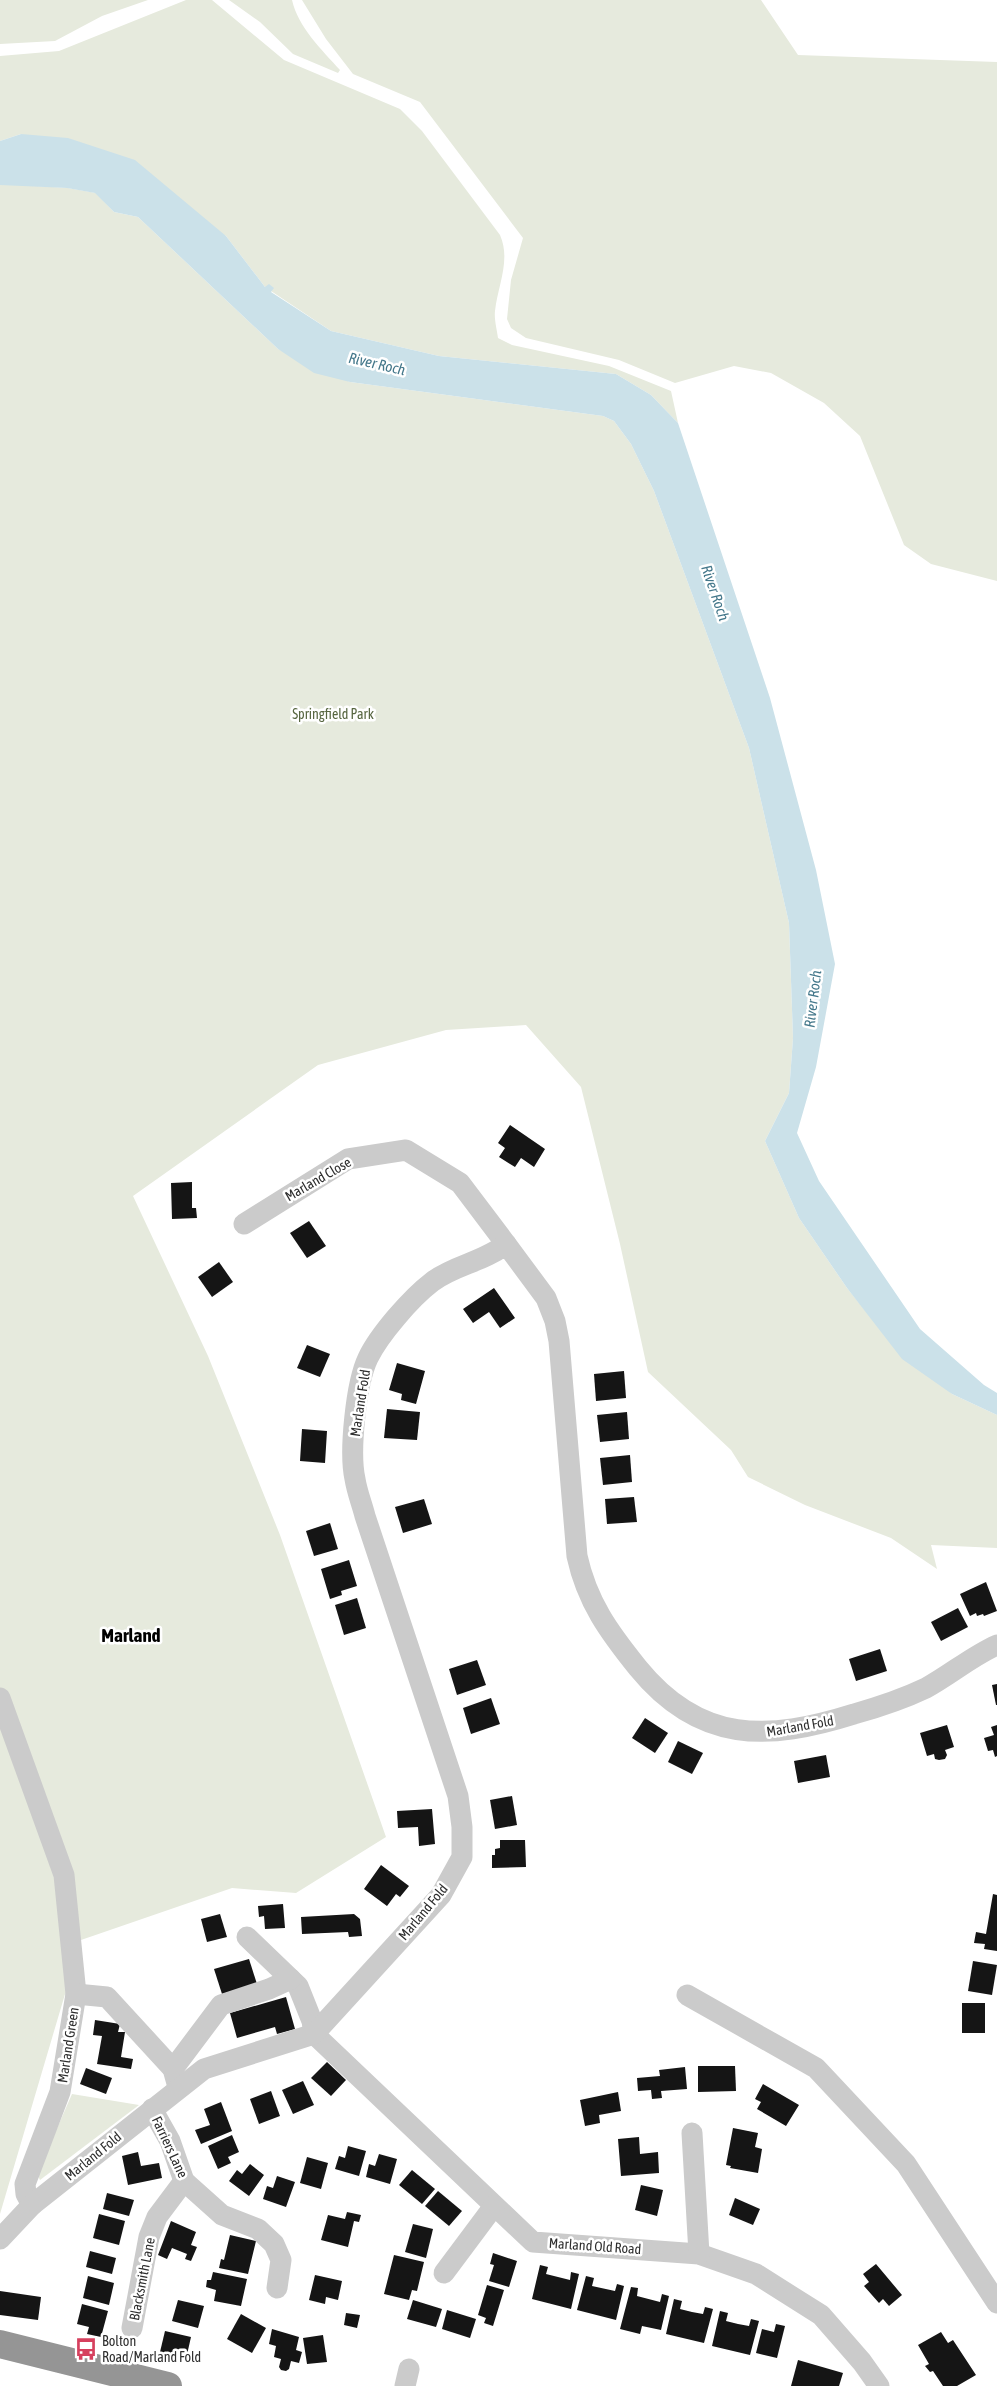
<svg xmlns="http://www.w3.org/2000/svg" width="997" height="2386" font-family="'Asap Condensed',sans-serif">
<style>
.green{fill:#e6eadd}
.water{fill:#cbe1e9}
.building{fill:#151515}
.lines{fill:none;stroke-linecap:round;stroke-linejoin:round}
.minor{stroke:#cbcbcb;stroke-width:21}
.highway{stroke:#959595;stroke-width:28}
.labels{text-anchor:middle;stroke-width:5;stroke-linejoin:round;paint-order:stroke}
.park-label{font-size:14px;fill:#576640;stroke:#fff}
.street-label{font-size:14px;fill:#2e2e2e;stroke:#fff}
.poi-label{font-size:14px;fill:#2e2e2e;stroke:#fff;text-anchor:start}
.water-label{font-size:15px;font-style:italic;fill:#43778a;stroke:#fff}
.district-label{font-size:19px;font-weight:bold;fill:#000;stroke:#fff}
</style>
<rect width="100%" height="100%" fill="#fff"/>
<g class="green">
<polygon points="0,0 148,0 102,16 55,41 0,44"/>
<path d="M186,0H212L284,60L400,109L422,131L500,235C511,260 498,285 495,311C494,319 497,330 498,338L512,345L609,366L671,391L678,423L651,395L616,374L439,356L331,331L265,287L226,236L21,134L0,141V56L59,51Z"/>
<path d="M229,0H292C298,27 322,50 340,70L338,73L293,54L260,22Z"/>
<polygon points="302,0 761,0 798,55 997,62 997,581 931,564 904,545 860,436 824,403 771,373 734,366 675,383 619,360 526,338 511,328 507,319 511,280 523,238 420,102 353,74 326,39"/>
<polygon points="6,184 68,188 96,193 114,212 138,217 278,349 350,382 603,416 614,421 631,444 654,491 749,748 789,923 793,1038 789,1093 765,1141 799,1218 847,1288 872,1319 952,1394 997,1415 997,1548 931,1545 937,1569 891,1538 805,1505 748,1477 731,1450 648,1372 620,1244 581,1087 526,1025 446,1030 318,1065 133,1196 208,1356 280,1535 386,1837 296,1893 232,1888 81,1940 0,2214 0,185"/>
<polygon points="72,2094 139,2105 40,2180 37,2174"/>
</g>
<polygon class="water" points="21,134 68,138 135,160 226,236 265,287 269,284 274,288 271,292 331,331 439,356 616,374 651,395 678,423 770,698 816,870 835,964 816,1067 797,1133 819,1181 920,1329 984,1385 997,1393 997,1415 952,1394 902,1359 847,1288 799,1218 765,1141 789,1093 793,1038 789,923 749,748 654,491 631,444 614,421 603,416 350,382 314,373 278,349 138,217 114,212 95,193 67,188 0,185 0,141"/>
<g class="building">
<polygon points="510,1125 545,1149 534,1167 521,1158 515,1167 499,1157 505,1148 498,1143"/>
<polygon points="192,1182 192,1208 196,1208 197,1218 172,1219 171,1183"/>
<polygon points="309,1221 326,1246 307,1258 290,1233"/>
<polygon points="219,1262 233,1282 212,1297 198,1277"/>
<polygon points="494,1288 515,1318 500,1328 489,1312 473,1323 463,1309"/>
<polygon points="307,1345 330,1354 320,1377 297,1368"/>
<polygon points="397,1363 425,1371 416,1404 401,1400 402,1394 389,1390"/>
<polygon points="624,1371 626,1398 596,1401 594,1374"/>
<polygon points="387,1409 420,1412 417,1440 384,1438"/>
<polygon points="627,1412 629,1439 600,1442 597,1415"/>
<polygon points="302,1429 327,1431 325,1463 300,1461"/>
<polygon points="630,1455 632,1482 603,1485 600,1458"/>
<polygon points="634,1497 637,1522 607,1524 605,1499"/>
<polygon points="424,1499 432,1524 403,1533 395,1507"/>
<polygon points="330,1523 338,1549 314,1556 306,1531"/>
<polygon points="349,1560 357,1586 341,1591 342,1595 330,1599 321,1569"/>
<polygon points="986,1582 997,1611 984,1616 983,1614 977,1616 976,1613 970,1616 960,1594"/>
<polygon points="357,1598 366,1628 344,1635 335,1605"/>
<polygon points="958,1608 968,1627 941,1641 931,1622"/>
<polygon points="880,1649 887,1671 856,1681 849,1659"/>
<polygon points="477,1660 486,1685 457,1695 449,1669"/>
<polygon points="997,1684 997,1705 996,1705 992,1685"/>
<polygon points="491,1698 500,1724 471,1734 463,1708"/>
<polygon points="645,1718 668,1733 655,1753 632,1738"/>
<polygon points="947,1725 954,1747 945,1750 947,1755 945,1759 939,1760 935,1759 934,1754 927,1756 920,1733"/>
<polygon points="997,1725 997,1756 995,1757 993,1750 988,1751 984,1738 994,1735 991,1727"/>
<polygon points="678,1741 703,1753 692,1774 668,1762"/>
<polygon points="826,1755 830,1777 798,1783 794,1761"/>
<polygon points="512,1796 517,1825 495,1829 490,1800"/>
<polygon points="432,1809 435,1844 419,1846 418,1827 398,1828 397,1811"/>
<polygon points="500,1840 525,1840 526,1867 492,1868 492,1855 495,1855 495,1849 500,1848"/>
<polygon points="381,1865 409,1886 400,1897 396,1894 387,1906 364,1889"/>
<polygon points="993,1894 997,1895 997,1951 984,1949 985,1944 974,1943 976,1932 986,1934"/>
<polygon points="283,1904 285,1928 265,1929 264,1916 259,1917 258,1906"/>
<polygon points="220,1914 227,1937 207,1942 201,1919"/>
<polygon points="354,1914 360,1919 362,1936 349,1937 348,1932 302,1934 301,1917"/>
<polygon points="249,1959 257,1984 222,1994 214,1969"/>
<polygon points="973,1961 997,1965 992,1995 968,1991"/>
<polygon points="286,1997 295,2029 277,2034 275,2027 237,2038 230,2013"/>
<rect x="962" y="2003" width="23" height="30"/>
<polygon points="95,2020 120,2024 118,2032 125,2032 121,2057 133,2059 131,2069 97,2064 102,2036 93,2035"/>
<polygon points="327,2062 346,2080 331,2096 311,2078"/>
<polygon points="698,2066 735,2066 736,2091 698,2092"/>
<polygon points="685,2067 687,2089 661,2091 662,2098 652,2099 651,2090 638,2091 637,2078 660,2076 659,2070"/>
<polygon points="86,2068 112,2078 106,2094 80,2084"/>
<polygon points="303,2081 314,2105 293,2114 282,2090"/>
<polygon points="763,2084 799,2105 786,2126 757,2109 761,2102 755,2099"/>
<polygon points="271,2091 280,2116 259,2124 250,2099"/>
<polygon points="618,2092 621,2111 599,2115 600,2123 585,2126 580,2100"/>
<polygon points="221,2102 232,2131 201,2144 195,2130 210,2125 204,2109"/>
<polygon points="733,2128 758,2133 755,2147 762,2149 758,2173 730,2168 731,2166 726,2165"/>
<polygon points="232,2135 239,2152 228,2157 231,2163 218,2169 208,2146"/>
<polygon points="639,2137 640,2154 658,2152 659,2173 621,2176 618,2139"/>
<polygon points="348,2146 366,2151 359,2176 335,2169 339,2156 345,2158"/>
<polygon points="138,2152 141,2166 159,2163 162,2178 128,2185 122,2156"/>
<polygon points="379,2154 397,2159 390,2184 366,2177 369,2164 375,2166"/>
<polygon points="307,2157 328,2163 321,2189 300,2183"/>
<polygon points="250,2164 264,2175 249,2196 229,2181 237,2170 242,2174"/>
<polygon points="412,2170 435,2189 422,2204 399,2185"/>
<polygon points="277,2176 295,2182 286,2207 263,2199 267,2186 273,2188"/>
<polygon points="641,2185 663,2190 657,2216 635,2210"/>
<polygon points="438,2191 462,2211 449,2226 425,2206"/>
<polygon points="107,2193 134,2200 129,2216 103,2209"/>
<polygon points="735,2198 760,2209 753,2225 729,2215"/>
<polygon points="347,2212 361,2215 359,2222 354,2221 348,2247 321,2240 328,2215 345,2219"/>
<polygon points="99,2214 125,2221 119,2245 93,2238"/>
<polygon points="171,2221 196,2232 191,2245 197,2247 191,2261 185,2259 187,2254 172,2248 167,2259 158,2255"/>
<polygon points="413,2224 433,2229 426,2258 405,2252"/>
<polygon points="230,2235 256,2241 248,2274 219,2268 221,2259 224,2260"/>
<polygon points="90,2251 116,2258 112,2274 86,2267"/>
<polygon points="493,2253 517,2261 509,2287 489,2281 494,2265 490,2264"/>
<polygon points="394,2255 424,2262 417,2291 412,2290 409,2300 384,2294"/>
<polygon points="876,2264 902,2295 889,2306 883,2299 879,2303 864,2286 869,2282 863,2274"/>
<polygon points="540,2265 548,2267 546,2274 570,2280 571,2272 579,2274 571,2309 532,2299"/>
<polygon points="213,2272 247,2279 241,2306 214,2301 216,2290 206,2287 207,2280 211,2280"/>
<polygon points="315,2275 342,2281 338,2300 326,2297 325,2304 309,2300"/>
<polygon points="88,2276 114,2283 109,2305 83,2298"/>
<polygon points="586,2276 594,2278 592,2286 615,2291 617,2284 624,2286 616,2320 577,2310"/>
<polygon points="487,2285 504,2290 493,2326 484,2323 486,2318 478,2315"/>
<polygon points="631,2287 638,2288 637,2296 660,2302 662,2294 669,2296 661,2330 642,2326 640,2334 620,2329"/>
<polygon points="0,2291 41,2297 38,2320 0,2315"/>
<polygon points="674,2299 682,2301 680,2309 692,2312 703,2314 705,2307 713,2309 704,2343 666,2334"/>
<polygon points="178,2300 204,2306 198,2328 172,2321"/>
<polygon points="413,2300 442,2309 436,2327 407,2319"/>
<polygon points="82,2304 108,2311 101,2337 87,2334 89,2327 77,2324"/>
<polygon points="447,2310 476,2319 470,2338 442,2329"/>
<polygon points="720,2311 728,2313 726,2321 738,2324 749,2326 751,2319 759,2321 750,2355 712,2346"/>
<polygon points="346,2313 360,2315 357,2328 344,2325"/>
<polygon points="241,2314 266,2328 252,2353 227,2339"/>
<polygon points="776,2324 785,2326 777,2358 756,2353 762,2329 774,2332"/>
<polygon points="272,2329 299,2337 296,2350 302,2352 299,2363 291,2361 289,2369 286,2371 281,2370 279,2367 281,2359 274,2357 276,2346 269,2344"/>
<polygon points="165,2331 191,2337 186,2359 160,2352"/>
<polygon points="941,2332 948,2343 953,2340 976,2375 957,2386 943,2386 933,2371 930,2372 925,2366 929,2364 918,2345"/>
<polygon points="323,2335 327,2362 307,2364 303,2338"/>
<polygon points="798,2360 843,2373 839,2386 791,2386"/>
</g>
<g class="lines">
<g class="minor">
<polyline points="244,1224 348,1159 406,1150 460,1183 506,1244"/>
<polyline points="0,1698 64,1875 76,1994"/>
<polyline points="247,1937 298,1986 312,2021 314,2034 533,2242 699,2254 756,2274 821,2315 862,2362 879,2386"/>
<polyline points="687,1995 816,2068 906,2164 997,2303"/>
<polyline points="173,2069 221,2005 269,1989 291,1979"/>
<polyline points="152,2109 170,2141 184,2181 222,2215 258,2229 274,2244 281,2260 277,2288"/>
<polyline points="692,2133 699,2254"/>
<polyline points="32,2205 26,2194 25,2184 60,2092 76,1994 107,1997 173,2069 178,2087"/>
<path d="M0,2239L32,2205L204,2069L314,2034L441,1895L462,1857V1827L458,1796L365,1516C362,1504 357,1492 355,1479C349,1452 356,1383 368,1358C379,1335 411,1298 432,1282C454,1265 484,1262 506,1244L546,1298L555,1321L559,1341L577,1556C587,1602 609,1632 638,1668C700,1744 768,1741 854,1714C879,1707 903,1699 926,1688C950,1675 972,1656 997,1645"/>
<polyline points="444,2273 494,2206"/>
<polyline points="132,2328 149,2237 157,2217 184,2181"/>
<polyline points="405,2386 409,2369"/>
</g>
<polyline class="highway" points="0,2344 168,2386"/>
</g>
<defs>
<symbol id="bus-bare" viewBox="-9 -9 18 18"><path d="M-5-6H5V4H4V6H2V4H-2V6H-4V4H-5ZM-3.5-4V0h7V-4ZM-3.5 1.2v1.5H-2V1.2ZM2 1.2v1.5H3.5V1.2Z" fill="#d6405e" stroke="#fff" stroke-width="2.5" paint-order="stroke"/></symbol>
</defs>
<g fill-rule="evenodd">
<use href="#bus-bare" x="70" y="2333" width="32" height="32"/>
</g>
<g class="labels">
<g class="park-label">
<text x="333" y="719">Springfield Park</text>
</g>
<g class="street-label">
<text transform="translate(318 1179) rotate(-30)" y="5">Marland Close</text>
<text transform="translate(360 1403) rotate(-81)" y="5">Marland Fold</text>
<text transform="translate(800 1726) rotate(-10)" y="5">Marland Fold</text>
<text transform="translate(423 1912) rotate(-50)" y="5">Marland Fold</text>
<text transform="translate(68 2045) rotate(-81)" y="5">Marland Green</text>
<text transform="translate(170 2147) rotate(65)" y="5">Farriers Lane</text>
<text transform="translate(93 2156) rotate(-39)" y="5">Marland Fold</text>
<text transform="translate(595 2246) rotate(4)" y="5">Marland Old Road</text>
<text transform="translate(142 2279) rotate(-79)" y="5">Blacksmith Lane</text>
</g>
<g class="poi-label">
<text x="102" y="2346">Bolton<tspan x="102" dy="16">Road/Marland Fold</tspan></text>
</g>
<g class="water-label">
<text transform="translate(377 364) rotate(13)" y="5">River Roch</text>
<text transform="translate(715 593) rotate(71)" y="5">River Roch</text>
<text transform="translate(813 999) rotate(-83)" y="5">River Roch</text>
</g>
<g class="district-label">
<text x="131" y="1642">Marland</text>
</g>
</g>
</svg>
